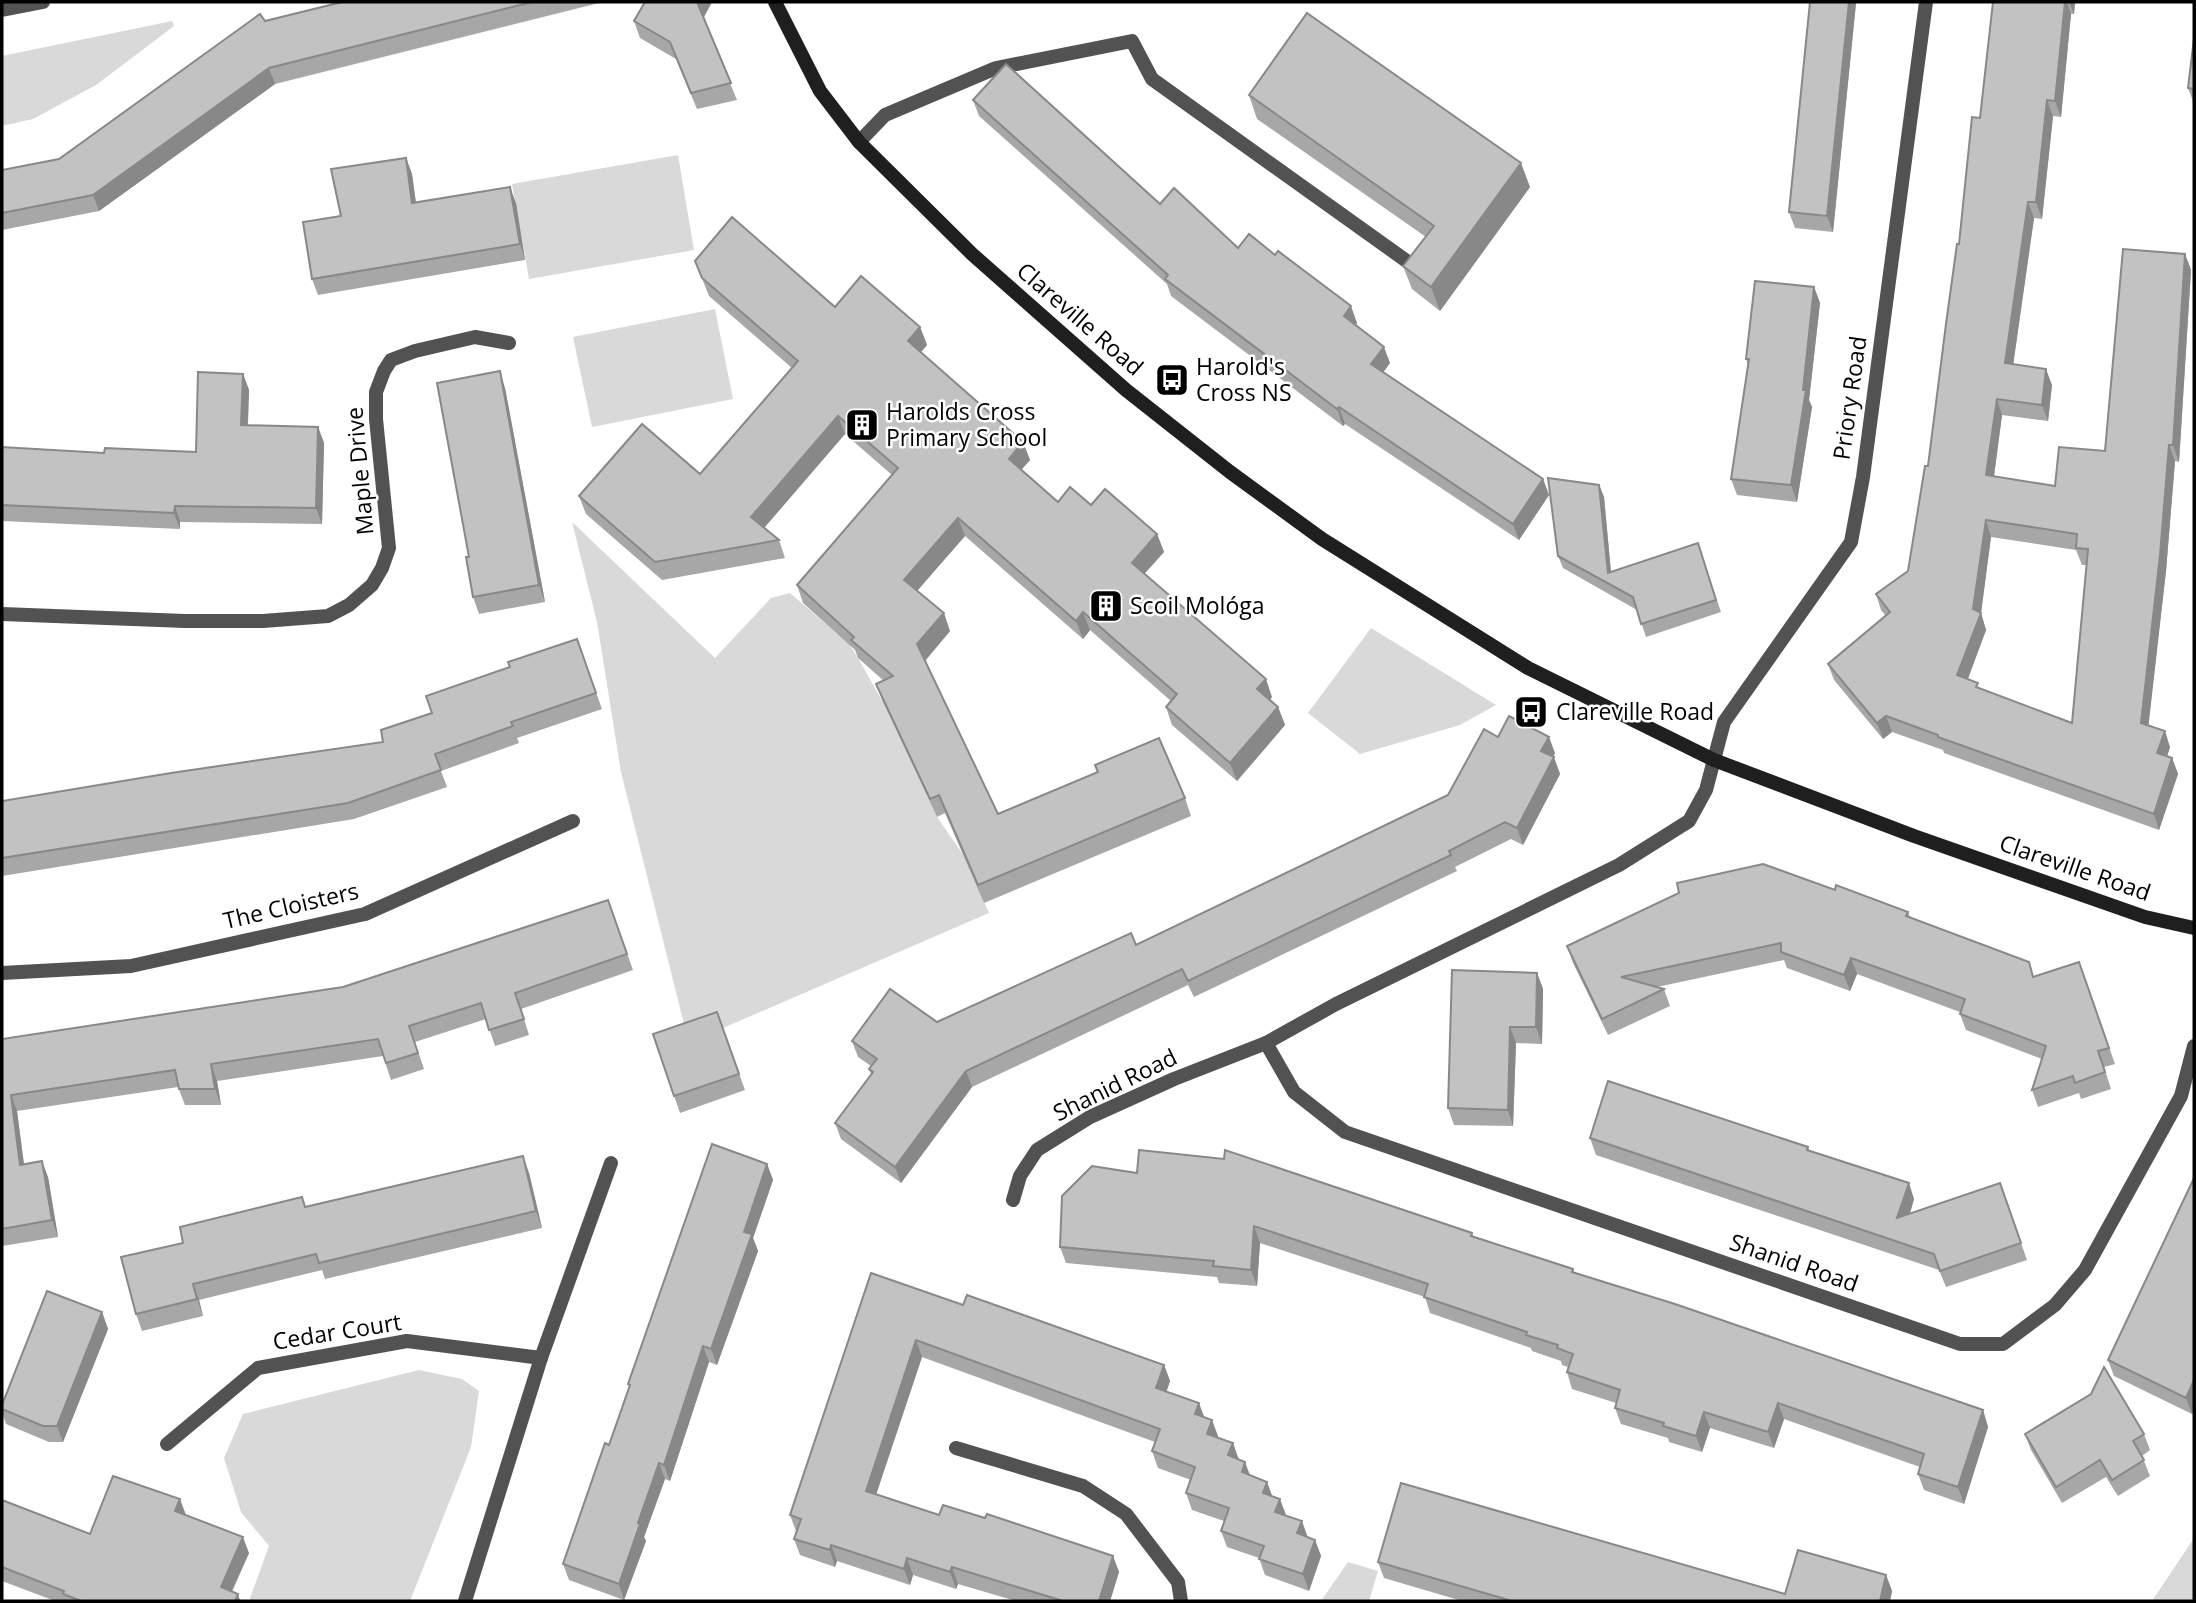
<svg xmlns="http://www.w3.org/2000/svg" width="2196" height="1603" font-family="'Open Sans',sans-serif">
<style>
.green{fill:#d9d9d9}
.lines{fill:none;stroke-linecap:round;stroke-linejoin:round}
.lane{stroke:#525252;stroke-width:14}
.street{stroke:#525252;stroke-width:14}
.secondary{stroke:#1f1f1f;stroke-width:14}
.wall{fill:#a7a7a7;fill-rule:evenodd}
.shaded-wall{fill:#888}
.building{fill:#c2c2c2;stroke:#888;stroke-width:2;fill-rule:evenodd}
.labels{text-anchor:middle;stroke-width:5;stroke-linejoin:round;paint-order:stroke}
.street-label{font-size:23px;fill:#000;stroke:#fff}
.poi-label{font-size:23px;fill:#000;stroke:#fff;text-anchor:start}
</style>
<rect width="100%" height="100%" fill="#fff"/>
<g class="green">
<polygon points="172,21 174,26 96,85 33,119 2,126 2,56"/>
<polygon points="678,155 694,250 529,279 512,184"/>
<polygon points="715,309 733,399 592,427 573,337"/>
<polygon points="572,522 715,658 771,598 790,593 849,644 858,658 883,702 937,817 964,856 989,913 723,1028 688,1040 621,772 597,622"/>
<polygon points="1371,628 1496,705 1460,725 1360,754 1308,713"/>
<polygon points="419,1370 462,1379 479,1391 471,1447 410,1601 249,1601 269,1546 241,1512 224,1458 243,1414"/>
<polygon points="2194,1538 2194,1601 2152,1601"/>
<polygon points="1348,1562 1378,1571 1369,1601 1321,1601"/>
</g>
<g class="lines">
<polyline class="lane" points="859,142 885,115 996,68 1132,41 1152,79 1415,267"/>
<g class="street">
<polyline points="2,10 43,2"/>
<polyline points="2,614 185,621 263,621 328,616 349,605 372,585 382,568 389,548 376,419 376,392 384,371 391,360 415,351 475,337 509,343"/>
<polyline points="2,973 131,966 365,914 573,821"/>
<polyline points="1266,1043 1294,1092 1345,1132 1960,1344 2003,1344 2055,1305 2085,1270 2181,1096 2194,1046"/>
<polyline points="1013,1200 1020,1176 1037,1150 1090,1117 1174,1079 1266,1043 1336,1004 1619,865 1689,821 1706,790 1724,722 1851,542 1863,477 1926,2"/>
<polyline points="167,1444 258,1368 407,1341 541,1358"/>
<polyline points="956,1448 1083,1486 1126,1514 1178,1582 1181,1601"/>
<polyline points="465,1601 541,1358 611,1163"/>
</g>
<polyline class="secondary" points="775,2 820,91 859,142 972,254 1126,390 1230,472 1322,539 1528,668 1714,760 1914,836 2145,917 2194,928"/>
</g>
<g class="wall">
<polygon points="342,2 603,2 275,84 99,211 2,230 2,170 59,159 265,21"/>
<polygon points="1814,2 1860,2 1859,3 1856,3 1833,232 1795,228 1789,212"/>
<path d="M1993,2H2075L2074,14H2071L2061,117L2053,116L2042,219L2034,218L2013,365L2052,385L2048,421L2002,415L1994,476L2055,486L2105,451L2185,254L2191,270L2179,462L2175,461L2166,571L2148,725L2170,747L2167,756L2172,758L2178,774L2159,830L1944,753L1943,750L1892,732L1883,739L1834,680L1828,664L1886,616L1881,610L1876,594L1908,571L1928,466L1959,244L1980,118ZM1991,537L2076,550L2082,565H2087L2072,723L1980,689L1968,679L1986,630L1981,613Z"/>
<polygon points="703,18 737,100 697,109 676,59 640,38 634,21"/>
<polygon points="2194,38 2194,104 2188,88"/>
<polygon points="1249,95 1530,187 1440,311 1412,289 1403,266 1426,237 1257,119"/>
<polygon points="973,100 1238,248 1357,323 1356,325 1390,363 1383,372 1543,479 1549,495 1519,540 1345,424 1343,426 1171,296 1167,284 979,116"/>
<polygon points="406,158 412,174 416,203 516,203 525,260 318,295 312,279 341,216"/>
<polygon points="695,261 835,307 920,327 927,345 921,352 1023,442 1030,460 1021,470 1058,502 1091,505 1157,534 1164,552 1144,574 1272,697 1270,700 1278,707 1285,725 1237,781 1172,725 1166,707 1171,701 1090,630 1083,639 965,536 917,590 950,631 925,661 998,814 1185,798 1191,816 984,903 945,813 937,817 883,702 876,684 884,681 858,658 855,650 803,603 797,585 892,475 845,434 764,528 779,540 785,558 662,580 586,514 579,496 700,474 792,368 709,296"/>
<polygon points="1814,287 1820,303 1809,400 1812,407 1797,502 1737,495 1731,479 1748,365 1746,359"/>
<polygon points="243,374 249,390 248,425 318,427 324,443 322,524 180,522 180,529 2,521 2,447 104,453 196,452"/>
<polygon points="505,388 545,602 479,614 473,597 469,557"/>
<polygon points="1599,485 1604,497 1611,571 1702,556 1721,612 1646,637 1637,610 1563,568 1558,556"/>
<polygon points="577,639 602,709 517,738 519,743 441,771 447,787 354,819 2,876 2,801 383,742 510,667"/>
<polygon points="1498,737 1555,753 1553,757 1560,774 1523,845 1511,839 1455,867 1457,871 1194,997 1188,985 972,1087 901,1183 841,1139 835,1123 871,1074 869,1069 871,1066 858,1057 852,1041 937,1022 1136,945 1448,795"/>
<polygon points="1835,890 1908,912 1910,917 2034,977 2079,962 2115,1064 2104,1067 2111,1089 2081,1099 2079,1093 2038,1107 2032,1090 2042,1059 1966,1030 1960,1014 1960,1012 1857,974 1850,991 1787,968 1784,960 1657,987 1664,989 1670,1006 1608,1035 1573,963 1567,946"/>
<polygon points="608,900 633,970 521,1009 529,1035 495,1046 486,1019 415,1042 424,1069 391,1080 383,1056 217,1081 221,1105 185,1105 178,1087 17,1111 24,1164 48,1177 58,1237 2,1246 2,1039 343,987"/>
<polygon points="1537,973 1543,989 1542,1044 1516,1043 1513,1126 1454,1125 1448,1108"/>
<polygon points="717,1012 745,1090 680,1113 653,1034"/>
<polygon points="1590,1138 1808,1147 1809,1150 1914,1199 1910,1214 2000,1183 2027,1260 1946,1287 1939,1270 1596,1155"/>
<polygon points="767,1164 773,1180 753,1238 758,1251 717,1365 709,1362 670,1481 665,1479 644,1537 646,1541 624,1600 569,1580 563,1564 609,1445 629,1388 628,1384"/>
<polygon points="529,1173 542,1228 325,1279 322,1270 199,1300 203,1316 142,1331 136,1314 183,1243 302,1197 306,1207"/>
<polygon points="1137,1173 1472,1233 1473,1236 1573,1269 1574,1272 1983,1410 1988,1427 1964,1504 1924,1490 1918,1474 1920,1467 1784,1419 1774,1448 1710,1428 1702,1452 1669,1442 1668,1438 1621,1424 1615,1408 1616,1403 1572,1389 1567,1372 1568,1367 1562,1365 1561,1361 1532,1351 1531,1348 1430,1313 1425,1297 1260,1243 1257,1286 1219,1283 1217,1277 1066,1263 1060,1247"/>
<polygon points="2194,1178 2194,1409 2192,1414 2114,1376 2108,1360"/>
<polygon points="871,1273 963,1305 1164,1365 1170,1381 1166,1392 1204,1417 1218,1436 1217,1438 1233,1443 1238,1459 1250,1476 1272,1496 1286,1516 1307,1537 1315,1540 1321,1556 1309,1591 1265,1575 1259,1558 1227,1547 1221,1531 1224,1521 1192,1510 1186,1493 1191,1480 1158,1468 1152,1451 1155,1442 922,1357 876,1494 939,1515 985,1518 1113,1556 1119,1572 1110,1601 1016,1601 958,1584 956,1589 913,1575 910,1585 837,1561 835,1567 800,1555 794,1539 796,1531 790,1515"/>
<polygon points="102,1312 108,1329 63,1442 49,1442 6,1424 2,1412 2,1405"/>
<polygon points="2025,1434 2144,1434 2150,1450 2142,1456 2150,1476 2118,1496 2106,1477 2062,1503 2031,1450"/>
<polygon points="2,1500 90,1534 186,1515 186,1516 249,1553 232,1592 238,1594 240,1601 55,1601 2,1581"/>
<polygon points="1378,1562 1785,1594 1886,1575 1892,1591 1890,1601 1462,1601 1384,1578"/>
</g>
<g class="shaded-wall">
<polygon points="697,2 712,2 703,19"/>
<polygon points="1849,2 1856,2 1856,3 1833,232 1827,216"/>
<polygon points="2065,2 2067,2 2071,14 2061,117 2055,101"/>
<polygon points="2069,2 2075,2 2074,14"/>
<polygon points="269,68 275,84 99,211 93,195"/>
<polygon points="2047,100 2053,116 2042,219 2036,202"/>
<polygon points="406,158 412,174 418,219 412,203"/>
<polygon points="1521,163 1530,187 1440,311 1431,287"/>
<polygon points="510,187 516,203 525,260 520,244"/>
<polygon points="2028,202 2034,218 2011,380 2005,363"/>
<polygon points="2185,254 2191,270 2179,462 2173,445"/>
<polygon points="1814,287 1820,303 1809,400 1812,407 1797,502 1791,485"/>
<polygon points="1351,306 1357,323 1350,332 1344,316"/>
<polygon points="920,327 927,345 915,359 908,341"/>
<polygon points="1384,347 1390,363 1377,381 1371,364"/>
<polygon points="2046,369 2052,385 2048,421 2042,405"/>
<polygon points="500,371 505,388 545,602 539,585"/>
<polygon points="243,374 249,390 247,441 241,425"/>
<polygon points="1997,399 2002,415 1992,491 1986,475"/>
<polygon points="1339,407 1345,424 1343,426 1337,409"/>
<polygon points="838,416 845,434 758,535 751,517"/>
<polygon points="318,427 324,443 322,524 316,508"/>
<polygon points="1023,442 1030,460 1015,477 1009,459"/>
<polygon points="2169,445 2175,461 2166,571 2147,739 2141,723"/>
<polygon points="1543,479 1549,495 1519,540 1513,524"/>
<polygon points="1599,485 1604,497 1612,585 1608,573"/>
<polygon points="175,506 180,522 180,529 174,513"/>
<polygon points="958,518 965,536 911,598 904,580"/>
<polygon points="1986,520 1991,537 1981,613 1986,630 1963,691 1957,675 1973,609"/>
<polygon points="1157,534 1164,552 1138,581 1132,563"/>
<polygon points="1083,612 1090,630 1083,639 1076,621"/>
<polygon points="944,613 950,631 924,662 917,644"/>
<polygon points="1266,679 1272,697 1264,706 1257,689"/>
<polygon points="1278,707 1285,725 1237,781 1230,763"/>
<polygon points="1886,716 1892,732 1883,739 1877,723"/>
<polygon points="2165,731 2170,747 2163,769 2157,753"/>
<polygon points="1549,737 1555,753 1547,767 1541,751"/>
<polygon points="1554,757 1560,774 1523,845 1517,828"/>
<polygon points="2172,758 2178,774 2159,830 2154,814"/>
<polygon points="1851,958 1857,974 1850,991 1844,975"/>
<polygon points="1537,973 1543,989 1542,1044 1536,1027"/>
<polygon points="1510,1027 1516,1043 1513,1126 1508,1110"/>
<polygon points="211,1064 217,1081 221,1105 215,1089"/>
<polygon points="966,1071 972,1087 901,1183 895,1167"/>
<polygon points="11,1095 17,1111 26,1181 20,1165"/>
<polygon points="523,1156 529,1173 542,1228 536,1211"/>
<polygon points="42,1161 48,1177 58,1237 52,1220"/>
<polygon points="767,1164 773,1180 753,1238 758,1251 717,1365 711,1349 744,1232"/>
<polygon points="1909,1183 1914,1199 1903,1234 1897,1218"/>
<polygon points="1254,1226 1260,1243 1257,1286 1251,1270"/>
<polygon points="193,1284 199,1300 203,1316 197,1299"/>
<polygon points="102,1312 108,1329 63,1442 57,1426"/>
<polygon points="916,1340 922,1357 872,1507 866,1491"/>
<polygon points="703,1346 709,1362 670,1481 664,1465"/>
<polygon points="1164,1365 1170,1381 1162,1405 1156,1388"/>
<polygon points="2194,1380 2194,1409 2192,1414 2186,1398"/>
<polygon points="1199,1403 1205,1419 1195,1414"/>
<polygon points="1778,1403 1784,1419 1774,1448 1768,1432"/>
<polygon points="1983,1410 1988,1427 1964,1504 1958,1487"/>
<polygon points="1704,1412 1710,1428 1702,1452 1696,1436"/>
<polygon points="1212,1420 1218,1436 1213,1451 1207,1434"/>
<polygon points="1233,1443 1239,1460 1228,1455"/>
<polygon points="1245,1462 1251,1478 1242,1472"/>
<polygon points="659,1463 665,1479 644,1537 646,1541 624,1600 619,1584 638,1523"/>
<polygon points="1267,1482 1273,1498 1263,1493"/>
<polygon points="180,1499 186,1515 180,1528 175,1511"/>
<polygon points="1280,1499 1286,1515 1275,1512"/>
<polygon points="1302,1521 1308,1538 1297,1533"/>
<polygon points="243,1537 249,1553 227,1601 221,1587"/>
<polygon points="1315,1540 1321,1556 1309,1591 1303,1574"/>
<polygon points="831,1545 837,1561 835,1567 830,1550"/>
<polygon points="1113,1556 1119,1572 1110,1601 1099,1601"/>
<polygon points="907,1558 913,1575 910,1585 904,1569"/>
<polygon points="952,1567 958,1584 956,1589 950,1572"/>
<polygon points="1886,1575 1892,1591 1890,1601 1880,1601"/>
<polygon points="238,1594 240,1601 235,1601"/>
</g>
<g class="building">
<polygon points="342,2 532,2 269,68 93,195 2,213 2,170 59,159 260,14 265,21"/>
<polygon points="645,2 697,2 731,83 691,93 670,42 634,21"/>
<polygon points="1810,2 1849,2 1827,216 1789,212"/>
<path d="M1993,2H2065L2055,101L2047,100L2036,202H2028L2005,363L2046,369L2042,405L1997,399L1986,475L2055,486L2059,447L2105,451L2123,249L2185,254L2173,445H2169L2160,555L2141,723L2165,731L2157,753L2172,758L2154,814L1938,737V735L1886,716L1877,723L1828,664L1890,612L1876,594L1908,571L1925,466H1928L1946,324L1957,244H1959L1972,117L1980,118ZM1986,520L2077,534L2076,548L2088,549L2072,723L1976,687L1978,683L1957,675L1981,613L1973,609Z"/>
<polygon points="1307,13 1521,163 1431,287 1403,266 1434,226 1249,95"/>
<polygon points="2194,38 2194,89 2188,88"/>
<polygon points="1006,64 1160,204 1174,188 1238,248 1249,234 1275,255 1278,251 1351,306 1344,316 1384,347 1371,364 1543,479 1513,524 1339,407 1337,409 1165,279 1168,275 973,100"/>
<polygon points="406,158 412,203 510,187 520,244 312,279 303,222 341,216 331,169"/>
<polygon points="732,217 835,307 861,276 920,327 908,341 1023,442 1009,459 1058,502 1070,487 1091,505 1105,489 1157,534 1132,563 1266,679 1257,689 1278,707 1230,763 1166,707 1177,694 1083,612 1076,621 958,518 904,580 944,613 917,644 998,814 1098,772 1095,765 1159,738 1185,798 978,885 939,795 930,799 876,684 893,676 851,640 854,637 797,585 898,468 838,416 751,517 779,540 655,562 579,496 642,424 700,474 798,361 702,278 695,261"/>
<polygon points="1755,281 1814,287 1803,390 1806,390 1791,485 1731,479 1749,359 1746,359"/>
<polygon points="500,371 539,585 473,597 466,557 469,557 437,383"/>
<polygon points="198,372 243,374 241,425 318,427 316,508 175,506 174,513 2,505 2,447 104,453 105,448 196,452"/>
<polygon points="1548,478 1599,485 1608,573 1698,543 1716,600 1641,624 1633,597 1558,556"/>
<polygon points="577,639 596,693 511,722 513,726 435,754 441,770 348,803 2,858 2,801 171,773 383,742 381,730 432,713 426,696 510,667 508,662"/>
<polygon points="1509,716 1549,737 1541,751 1554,757 1517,828 1505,822 1449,851 1451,855 1188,981 1182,969 966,1071 895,1167 835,1123 873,1072 869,1069 877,1059 852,1041 890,989 937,1022 1131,933 1136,945 1448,795 1484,729 1498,737"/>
<polygon points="1763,864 1835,890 1836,885 1908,912 1906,916 2029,962 2033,977 2079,962 2109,1048 2098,1051 2105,1072 2075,1083 2073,1076 2032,1090 2046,1046 1960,1014 1965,999 1851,958 1844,975 1781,952 1781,943 1621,977 1664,989 1602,1019 1567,946 1679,893 1677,883"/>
<polygon points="608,900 627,954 515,993 524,1019 489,1030 481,1003 409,1026 418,1053 386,1063 378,1039 211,1064 215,1089 179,1089 175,1070 11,1095 20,1165 42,1161 52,1220 2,1229 2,1039 343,987"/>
<polygon points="1452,970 1537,973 1536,1027 1510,1027 1508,1110 1448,1108"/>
<polygon points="717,1012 739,1074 674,1096 653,1034"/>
<polygon points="1608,1081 1808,1147 1807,1150 1909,1183 1897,1218 2000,1183 2021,1243 1940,1271 1934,1254 1590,1138"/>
<polygon points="712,1144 767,1164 744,1232 752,1234 711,1349 703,1346 664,1465 659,1463 638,1523 640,1524 619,1584 563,1564 605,1443 609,1445 630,1385 628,1384"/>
<polygon points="1139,1150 1224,1159 1225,1150 1472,1233 1471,1236 1573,1269 1572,1272 1675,1304 1983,1410 1958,1487 1918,1474 1924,1454 1778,1403 1768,1432 1704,1412 1696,1436 1663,1426 1664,1423 1615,1408 1620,1390 1567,1372 1573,1354 1557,1348 1558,1345 1526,1335 1527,1332 1424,1297 1428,1284 1254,1226 1251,1270 1213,1266 1214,1261 1060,1247 1062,1196 1092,1166 1137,1173"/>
<polygon points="523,1156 536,1211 319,1263 316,1254 193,1284 197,1299 136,1314 121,1257 183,1243 180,1227 302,1197 305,1207"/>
<polygon points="2194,1178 2194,1380 2186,1398 2108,1360"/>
<polygon points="871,1273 963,1305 967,1295 1164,1365 1156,1388 1199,1403 1195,1414 1212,1420 1207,1434 1233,1443 1228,1455 1245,1462 1242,1472 1267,1482 1263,1493 1280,1499 1275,1512 1302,1521 1297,1533 1315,1540 1303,1574 1259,1559 1264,1546 1221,1531 1229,1508 1186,1493 1195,1467 1152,1451 1160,1429 916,1340 866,1491 939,1515 943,1505 985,1518 987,1514 1113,1556 1099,1601 1063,1601 952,1567 950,1572 907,1558 904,1569 831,1545 830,1550 794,1539 801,1519 790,1515"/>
<polygon points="47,1291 102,1312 57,1426 43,1426 2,1409 2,1405"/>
<polygon points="2104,1367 2144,1434 2133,1441 2144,1460 2112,1480 2100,1460 2056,1487 2025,1434 2091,1394"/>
<polygon points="113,1476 180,1499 175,1511 243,1537 221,1587 238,1594 235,1601 81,1601 63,1594 64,1591 2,1567 2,1500 90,1534"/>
<polygon points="1401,1483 1785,1594 1798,1550 1886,1575 1880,1601 1512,1601 1378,1562"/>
</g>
<defs>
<symbol id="bus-square" viewBox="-11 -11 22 22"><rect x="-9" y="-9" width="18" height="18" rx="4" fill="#000" stroke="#fff"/><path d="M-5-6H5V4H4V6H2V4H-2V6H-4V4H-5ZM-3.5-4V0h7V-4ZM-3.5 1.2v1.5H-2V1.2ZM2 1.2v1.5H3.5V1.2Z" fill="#fff"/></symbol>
<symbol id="building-square" viewBox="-11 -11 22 22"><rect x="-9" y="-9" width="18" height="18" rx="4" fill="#000" stroke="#fff"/><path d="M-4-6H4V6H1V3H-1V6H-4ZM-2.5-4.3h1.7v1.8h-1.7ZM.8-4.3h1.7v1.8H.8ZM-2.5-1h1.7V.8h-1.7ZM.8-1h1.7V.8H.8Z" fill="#fff"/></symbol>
</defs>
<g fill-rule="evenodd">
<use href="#bus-square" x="1153" y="361" width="38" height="38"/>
<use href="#building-square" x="843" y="406" width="38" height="38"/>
<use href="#building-square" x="1087" y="587" width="38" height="38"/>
<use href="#bus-square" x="1512" y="693" width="38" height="38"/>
</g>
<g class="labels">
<g class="street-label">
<text transform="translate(1080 319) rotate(41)" y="8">Clareville Road</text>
<text transform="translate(1850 398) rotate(-82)" y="8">Priory Road</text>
<text transform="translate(360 471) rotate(-95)" y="8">Maple Drive</text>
<text transform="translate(2075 868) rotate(19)" y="8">Clareville Road</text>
<text transform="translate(291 906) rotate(-13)" y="8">The Cloisters</text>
<text transform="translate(1115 1085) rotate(-26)" y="8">Shanid Road</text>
<text transform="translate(1794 1263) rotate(19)" y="8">Shanid Road</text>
<text transform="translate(337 1332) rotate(-9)" y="8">Cedar Court</text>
</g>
<g class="poi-label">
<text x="1196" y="375">Harold's<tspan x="1196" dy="26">Cross NS</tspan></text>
<text x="886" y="420">Harolds Cross<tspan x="886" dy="26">Primary School</tspan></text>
<text x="1130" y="614">Scoil Mológa</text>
<text x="1556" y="720">Clareville Road</text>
</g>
</g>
<rect width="2196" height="1603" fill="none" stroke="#000000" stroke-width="7"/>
</svg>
